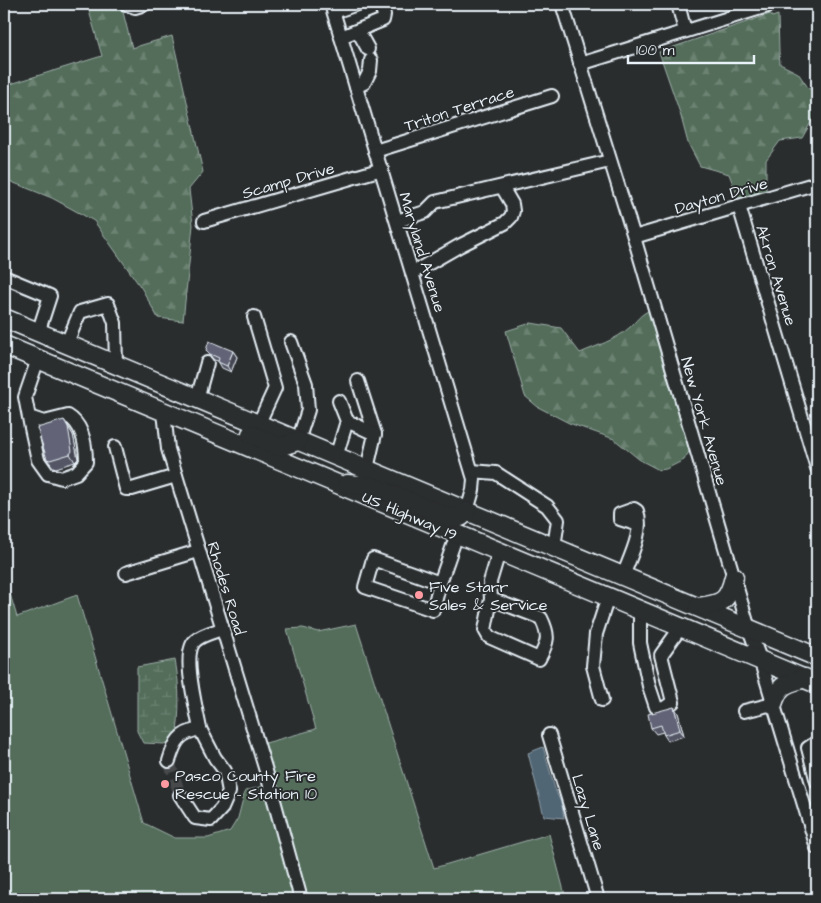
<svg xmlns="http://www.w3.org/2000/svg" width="821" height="903" font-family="'Architects Daughter',sans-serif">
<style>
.green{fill:#536d5a;stroke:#9eafa9}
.forest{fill:url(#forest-firs);stroke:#9eafa9}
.wetland{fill:url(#wetland-marsh);stroke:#9eafa9}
.water{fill:#516674;stroke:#8d9ea9}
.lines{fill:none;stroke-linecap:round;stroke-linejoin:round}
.minor-tunnel{stroke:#464a4c;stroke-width:12;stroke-dasharray:12 6;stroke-linecap:butt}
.minor-casing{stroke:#e8f1f8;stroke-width:16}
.highway-casing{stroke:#e8f1f8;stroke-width:21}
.minor{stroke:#2a2d2e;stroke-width:12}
.highway{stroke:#2a2d2e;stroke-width:18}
.wall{fill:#545665;stroke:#e8f1f8}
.shaded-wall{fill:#454653;stroke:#e8f1f8}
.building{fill:#626476;stroke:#e8f1f8}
.poi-dot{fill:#ff9aa2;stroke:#2a2d2e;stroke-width:2}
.labels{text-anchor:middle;stroke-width:4;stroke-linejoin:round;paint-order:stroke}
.street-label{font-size:16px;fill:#e8f1f8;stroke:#2a2d2e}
.poi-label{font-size:16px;fill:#e8f1f8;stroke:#2a2d2e;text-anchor:start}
</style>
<defs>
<pattern id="forest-firs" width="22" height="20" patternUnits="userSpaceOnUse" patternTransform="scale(1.25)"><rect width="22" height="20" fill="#536d5a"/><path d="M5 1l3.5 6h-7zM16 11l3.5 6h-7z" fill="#6c8272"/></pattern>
<pattern id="wetland-marsh" width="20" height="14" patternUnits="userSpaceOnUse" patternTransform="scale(1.25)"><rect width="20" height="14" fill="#536d5a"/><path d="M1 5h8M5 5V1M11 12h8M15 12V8" fill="none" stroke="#6c8272"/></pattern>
</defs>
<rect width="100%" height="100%" fill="#2a2d2e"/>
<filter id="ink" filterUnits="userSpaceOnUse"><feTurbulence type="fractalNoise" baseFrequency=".02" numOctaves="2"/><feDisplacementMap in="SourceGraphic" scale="10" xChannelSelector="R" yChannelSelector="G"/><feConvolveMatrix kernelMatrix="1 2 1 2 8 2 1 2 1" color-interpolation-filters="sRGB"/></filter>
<g filter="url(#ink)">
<polygon class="green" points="4,574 17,617 77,595 144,823 175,838 208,838 230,831 238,818 245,791 275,783 262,744 316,729 287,629 303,628 318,632 356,624 434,868 549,834 566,899 4,899"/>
<g class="forest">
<polygon points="87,4 121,4 132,48 172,36 203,172 189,189 193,225 183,321 158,318 142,289 94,221 52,198 4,179 4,86 102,56"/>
<polygon points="770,14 772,17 778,15 779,52 780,64 798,73 809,89 817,87 817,112 802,138 780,141 766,160 766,192 751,205 738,197 729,174 700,166 688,143 680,113 659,52"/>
<path d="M650,310L690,450L684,460L666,469L659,470L640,460L614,439L569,423L538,407L525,396L506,331L531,323L561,328L580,353C596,346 616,340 629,328C638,320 638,316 650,310Z"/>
</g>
<path class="wetland" d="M175,660C180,687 180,712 176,740L164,744L143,743L137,731V667Z"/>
<polygon class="water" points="543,747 555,789 562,805 564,818 544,816 528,753"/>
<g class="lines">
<polyline class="minor-tunnel" points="169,761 180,795"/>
<defs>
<g id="minor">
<polyline points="126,4 135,7 145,4"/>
<polyline points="331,4 474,479 473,490 467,511"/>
<polyline points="562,4 634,237 749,629 760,659 817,848"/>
<polyline points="678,4 685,31"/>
<polyline points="334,12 357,4"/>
<polyline points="358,31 368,49"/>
<polyline points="341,37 383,20 384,15 380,4"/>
<polyline points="580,64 774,4"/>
<polyline points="356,87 364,83 370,71 371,60"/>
<polyline points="375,151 552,96"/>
<polyline points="739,206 817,468"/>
<polyline points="204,221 382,169"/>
<polyline points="397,221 425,212 435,202 610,161"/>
<polyline points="634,237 817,183"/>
<polyline points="412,273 459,246 505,223 511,217 513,211 512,204 502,187"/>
<polyline points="4,277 50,296 38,333"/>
<polyline points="254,317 275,388 258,425"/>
<polyline points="291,342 306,384 308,410 298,441"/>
<polyline points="66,345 80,312 108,304 115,323 116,365"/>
<polyline points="358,381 375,434 367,469"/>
<polyline points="197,399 207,363"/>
<polyline points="164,412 168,449 266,771 301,899"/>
<path d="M29,417L44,422L68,416C83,425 86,445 86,462L76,473L62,478L48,474L38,460L31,428L25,397L38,359"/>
<polyline points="347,421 375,434"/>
<polyline points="115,447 126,489 132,489 176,476"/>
<polyline points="336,457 347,421 339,401"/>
<polyline points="472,471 496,473 547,506 558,520 554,547"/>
<polyline points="126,573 198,551"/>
<path d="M623,576C630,557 644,531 637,511L634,509L620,514V519L639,525"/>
<polyline points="440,583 433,610 365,587 373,559 440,583 457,534"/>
<path d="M491,599L485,630L489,637L539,659C548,642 550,636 541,618L491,599L490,582L499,552"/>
<polyline points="640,610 640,643 649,686 656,707 663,709 673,702 661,655 681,627"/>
<polyline points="602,700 593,666 596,634 608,597"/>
<polyline points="744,711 773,704"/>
<path d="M200,729C197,711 182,656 194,642C200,635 214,632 222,629"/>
<polyline points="549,735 598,899"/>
<polyline points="817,742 808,748 817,782"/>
<path d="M169,761C175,741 179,733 200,729L215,758L225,771L229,792L222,808L211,820L195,818L180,795"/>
</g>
<g id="highway">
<polyline points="4,318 817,657"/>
<polyline points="4,345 817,684"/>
<polyline points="251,434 279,447 298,441"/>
<polyline points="347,484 372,486 451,518 461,517 467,511"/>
<path d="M698,607C722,604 728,602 734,577"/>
<path d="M773,704C780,683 786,684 805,678"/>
</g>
</defs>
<use href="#minor" class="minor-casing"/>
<use href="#highway" class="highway-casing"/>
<use href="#minor" class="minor"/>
<use href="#highway" class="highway"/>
</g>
<g class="wall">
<polygon points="206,350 233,351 237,357 231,372 222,368 218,361 214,360"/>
<polygon points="64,420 73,435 78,459 75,462 56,468 53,467 47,459"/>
<polygon points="674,707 678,713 684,736 668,741 664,735 663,732 656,734 651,728"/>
</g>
<g class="shaded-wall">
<polygon points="233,351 237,357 231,372 227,366"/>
<polygon points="64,420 73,435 78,459 75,462 70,454"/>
<polygon points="674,707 678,713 684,736 680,730"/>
</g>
<g class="building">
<polygon points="209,341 233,351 227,366 218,362 219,358 210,354 206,350"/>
<polygon points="64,420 68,427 72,451 70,454 50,460 47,459 37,428"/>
<polygon points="674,707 680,730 664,735 661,725 651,728 648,714"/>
</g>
</g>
<g class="poi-dot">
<circle cx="419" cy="595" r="5"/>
<circle cx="165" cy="784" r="5"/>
</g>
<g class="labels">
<g class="street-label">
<text transform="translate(459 108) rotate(-18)" y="6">Triton Terrace</text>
<text transform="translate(288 180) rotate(-16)" y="6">Scamp Drive</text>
<text transform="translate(721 195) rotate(-16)" y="6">Dayton Drive</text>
<text transform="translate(423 252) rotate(73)" y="6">Maryland Avenue</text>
<text transform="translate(777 275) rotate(73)" y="6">Akron Avenue</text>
<text transform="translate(705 421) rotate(74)" y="6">New York Avenue</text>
<text transform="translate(410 515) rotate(23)" y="6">US Highway 19</text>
<text transform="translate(227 588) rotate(73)" y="6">Rhodes Road</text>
<text transform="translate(589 812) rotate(73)" y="6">Lazy Lane</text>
</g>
<g class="poi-label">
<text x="429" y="592">Five Starr<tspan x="429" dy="18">Sales &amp; Service</tspan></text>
<text x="175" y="781">Pasco County Fire<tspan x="175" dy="18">Rescue - Station 10</tspan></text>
</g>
</g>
<rect width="821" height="903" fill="none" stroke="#2a2d2e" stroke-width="20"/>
<rect x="10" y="10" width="801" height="883" fill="none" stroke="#e8f1f8" stroke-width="2" filter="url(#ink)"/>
<path d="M628 55v8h126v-8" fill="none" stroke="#e8f1f8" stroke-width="2.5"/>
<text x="636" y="55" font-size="15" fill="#e8f1f8" stroke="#2a2d2e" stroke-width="4" paint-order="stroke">100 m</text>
</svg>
